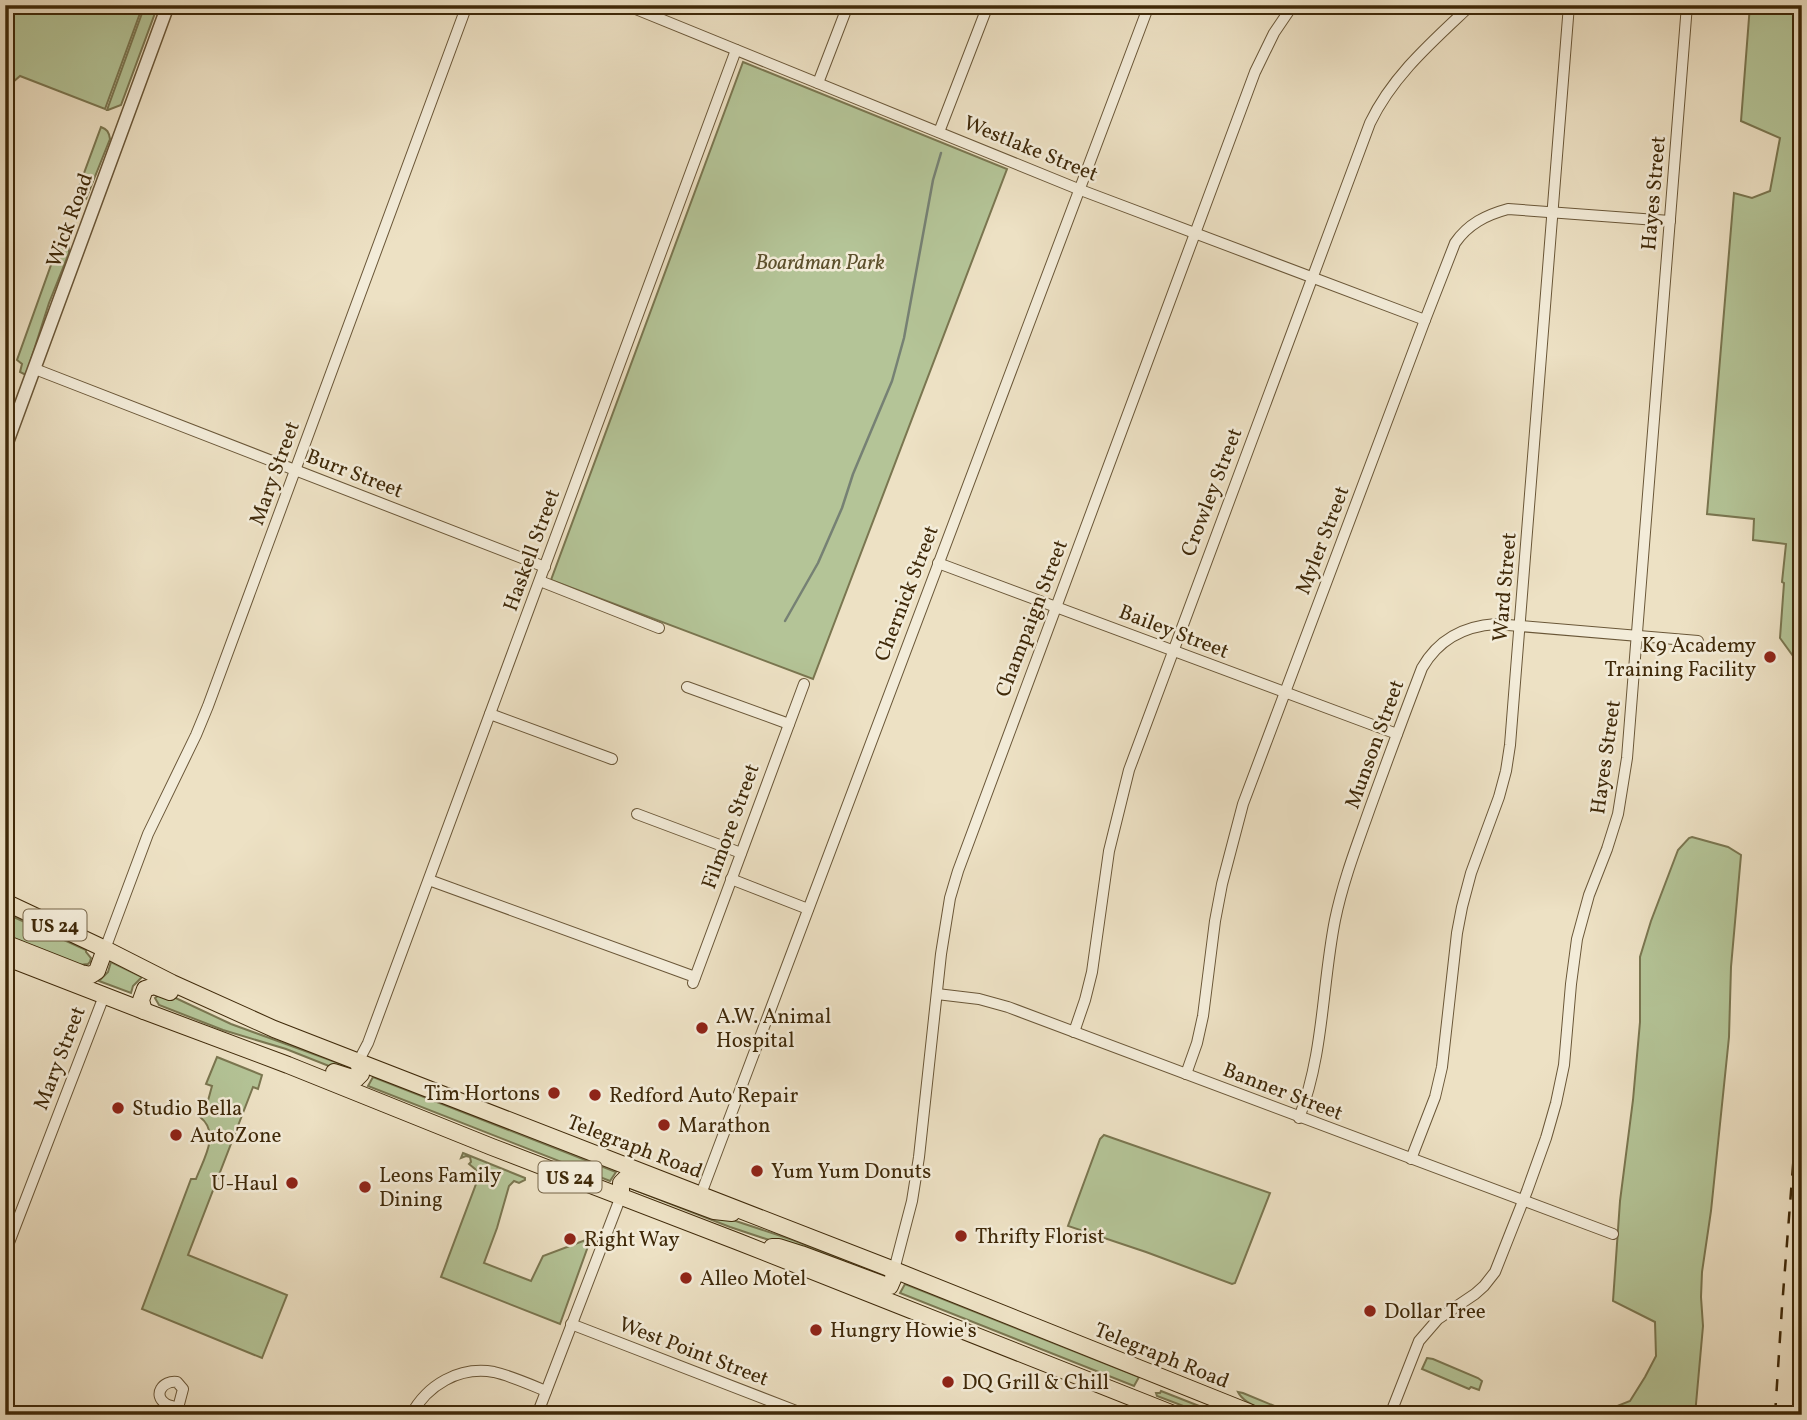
<svg xmlns="http://www.w3.org/2000/svg" width="1807" height="1420" font-family="Vollkorn,serif">
<style>
.green{fill:#b4c497;stroke:#7a7650;stroke-width:2}
.lines{fill:none;stroke-linecap:round;stroke-linejoin:round}
.stream{stroke:#768174;stroke-width:2.5}
.minor-casing{stroke:#6a5738;stroke-width:12}
.tertiary-casing{stroke:#6a5738;stroke-width:15}
.primary-casing{stroke:#3f2909;stroke-width:18}
.minor{stroke:#f3ecd9;stroke-width:10}
.tertiary{stroke:#f3ecd9;stroke-width:12}
.primary{stroke:#ede1c4;stroke-width:16}
.rail{stroke:#3f2909;stroke-width:2.5;stroke-dasharray:12 12;stroke-linecap:butt}
.poi-dot{fill:#8f2418;stroke:#f3ecd9;stroke-width:2.5}
.labels{text-anchor:middle;stroke-width:5;stroke-linejoin:round;paint-order:stroke}
.shield{fill:#f3ecd9;stroke:#756447;stroke-width:2}
.shield-label{font-size:19px;font-weight:bold;fill:#3f2909}
.street-label{font-size:21px;fill:#3f2909;stroke:#f3ecd9}
.park-label{font-size:21px;font-style:italic;fill:#5c502c;stroke:#f3ecd9}
.poi-label{font-size:21px;fill:#3f2909;stroke:#f3ecd9;text-anchor:start}
</style>
<rect width="100%" height="100%" fill="#ede1c4"/>
<filter id="stains"><feTurbulence type="fractalNoise" baseFrequency=".00286" numOctaves="4"/><feColorMatrix values="0 0 0 0 .2 0 0 0 0 .09 0 0 0 0 .02 0 0 0 .5 -.17"/></filter>
<radialGradient id="worn" r=".72"><stop offset=".6" stop-color="#630" stop-opacity="0"/><stop offset="1" stop-color="#630" stop-opacity=".3"/></radialGradient>
<g class="green">
<polygon points="5,5 143,5 105,109 20,76 5,89"/>
<polygon points="145,5 158,5 121,105 108,110 107,110"/>
<polygon points="1750,5 1802,5 1802,656 1793,656 1780,638 1784,583 1782,582 1786,544 1753,540 1754,519 1707,514 1734,193 1752,198 1770,191 1780,138 1741,121"/>
<polygon points="743,62 1007,169 813,679 551,580"/>
<path d="M101,127C107,129 109,132 110,139L86,199L81,203H73Z"/>
<path d="M61,237C68,241 69,245 69,253L49,303L26,375L20,372L22,364L17,360Z"/>
<polygon points="1692,837 1728,847 1741,855 1731,967 1729,1037 1711,1211 1702,1272 1701,1297 1703,1326 1695,1415 1604,1415 1612,1408 1630,1401 1645,1377 1656,1356 1655,1322 1613,1301 1620,1201 1633,1100 1640,1022 1640,957 1651,921 1678,850 1689,838"/>
<polygon points="5,913 86,950 86,952 91,958 90,962 88,964 78,965 5,939"/>
<polygon points="111,962 142,977 133,986 131,993 99,981 108,972"/>
<polygon points="167,994 231,1024 352,1068 350,1071 344,1072 286,1049 223,1030 159,1005 155,998 159,995"/>
<path d="M217,1057L262,1075L258,1089L253,1087L188,1255L287,1295L262,1358L142,1309L191,1179H196C203,1160 221,1133 200,1117L204,1108H206L212,1086L206,1084Z"/>
<polygon points="373,1077 616,1172 610,1181 368,1086"/>
<polygon points="1104,1135 1270,1193 1235,1283 1232,1284 1146,1252 1068,1226 1100,1139"/>
<polygon points="463,1153 525,1178 525,1180 519,1183 514,1181 509,1186 497,1228 484,1263 531,1281 543,1256 591,1238 560,1324 441,1277 479,1176 475,1169 469,1164 471,1162 470,1157 466,1156 461,1158"/>
<polygon points="633,1187 793,1240 884,1276 883,1278 730,1227 632,1189"/>
<polygon points="905,1284 1139,1377 1134,1386 900,1293"/>
<polygon points="1427,1358 1433,1359 1478,1378 1482,1381 1479,1390 1471,1387 1469,1389 1422,1369"/>
<polygon points="1161,1391 1222,1415 1207,1415 1157,1396 1156,1393 1160,1393"/>
<path d="M1238,1392L1243,1393L1296,1415C1280,1415 1246,1408 1238,1392Z"/>
</g>
<g class="lines">
<polyline class="stream" points="785,621 818,563 842,508 853,474 892,381 904,338 933,180 941,153"/>
<defs>
<g id="minor">
<polyline points="626,5 1078,189 1425,320"/>
<polyline points="818,83 848,5"/>
<polyline points="939,132 988,5"/>
<polyline points="35,369 545,567"/>
<polyline points="938,563 1397,734"/>
<polyline points="540,581 659,628"/>
<polyline points="687,687 789,724"/>
<polyline points="490,714 612,759"/>
<polyline points="637,814 741,853"/>
<polyline points="731,879 808,909"/>
<polyline points="429,880 695,977"/>
<polyline points="105,949 148,834 196,735 208,706 467,5"/>
<polyline points="693,983 804,684"/>
<polyline points="937,994 979,999 1008,1007 1613,1234"/>
<path d="M1074,1032L1085,1000L1092,972L1109,851L1129,770L1370,123C1393,75 1433,41 1471,5"/>
<polyline points="358,1062 368,1043 736,50"/>
<path d="M1186,1074L1197,1043L1203,1016L1215,921L1222,884L1243,804L1425,320L1455,243C1468,224 1486,215 1508,209L1670,221"/>
<path d="M1299,1118C1324,1054 1322,985 1335,920C1343,881 1357,845 1370,808C1387,761 1404,715 1422,668C1438,640 1464,626 1496,624L1698,641"/>
<polyline points="1411,1159 1435,1097 1442,1067 1457,933 1462,907 1471,873 1499,797 1506,771 1510,745 1569,5"/>
<polyline points="701,1194 1149,5"/>
<polyline points="5,1253 104,996"/>
<polyline points="894,1270 912,1201 919,1157 941,954 950,898 958,871 1255,72 1274,33 1293,5"/>
<polyline points="571,1324 804,1414"/>
<path d="M178,1408L183,1389L177,1382C163,1380 152,1395 166,1404C169,1406 174,1406 178,1408L181,1415"/>
<path d="M411,1415C427,1385 459,1366 494,1372C511,1376 529,1384 546,1391"/>
<polyline points="537,1415 621,1196"/>
<polyline points="1390,1415 1419,1341 1438,1319 1475,1294 1484,1286 1495,1272 1527,1191 1546,1138 1556,1103 1564,1065 1571,984 1577,939 1589,895 1607,849 1618,814 1627,758 1687,5"/>
</g>
<polyline id="tertiary" points="5,448 168,5"/>
<g id="primary">
<polyline points="5,902 105,949 172,983 274,1029 894,1270 1256,1415"/>
<polyline points="5,943 81,973 91,975 97,971 105,949"/>
<polyline points="5,957 144,1011 288,1065 492,1147 739,1242 1176,1415"/>
<polyline points="144,1011 141,1000 145,989 154,986 170,992"/>
<polyline points="334,1072 356,1079 361,1074 358,1062"/>
<polyline points="621,1196 621,1183 626,1178 714,1211 732,1213"/>
<polyline points="772,1247 779,1247 801,1254 887,1286 890,1286 893,1279 894,1270"/>
</g>
</defs>
<use href="#minor" class="minor-casing"/>
<use href="#tertiary" class="tertiary-casing"/>
<use href="#primary" class="primary-casing"/>
<use href="#minor" class="minor"/>
<use href="#tertiary" class="tertiary"/>
<use href="#primary" class="primary"/>
<polyline class="rail" points="1775,1415 1782,1307 1802,1051"/>
</g>
<g class="poi-dot">
<circle cx="1770" cy="657" r="7"/>
<circle cx="702" cy="1028" r="7"/>
<circle cx="554" cy="1093" r="7"/>
<circle cx="595" cy="1095" r="7"/>
<circle cx="118" cy="1108" r="7"/>
<circle cx="664" cy="1125" r="7"/>
<circle cx="176" cy="1135" r="7"/>
<circle cx="757" cy="1171" r="7"/>
<circle cx="292" cy="1183" r="7"/>
<circle cx="365" cy="1187" r="7"/>
<circle cx="961" cy="1236" r="7"/>
<circle cx="570" cy="1239" r="7"/>
<circle cx="686" cy="1278" r="7"/>
<circle cx="1370" cy="1311" r="7"/>
<circle cx="816" cy="1330" r="7"/>
<circle cx="948" cy="1382" r="7"/>
</g>
<g class="labels">
<g class="shield">
<rect x="23.5" y="909.5" width="63" height="31" rx="5"/>
<rect x="538.5" y="1161.5" width="63" height="31" rx="5"/>
</g>
<g class="shield-label">
<text x="55" y="932">US 24</text>
<text x="570" y="1184">US 24</text>
</g>
<g class="street-label">
<text transform="translate(1031 148) rotate(22)" y="7">Westlake Street</text>
<text transform="translate(1653 193) rotate(-85)" y="7">Hayes Street</text>
<text transform="translate(69 220) rotate(-70)" y="7">Wick Road</text>
<text transform="translate(274 473) rotate(-70)" y="7">Mary Street</text>
<text transform="translate(355 473) rotate(21)" y="7">Burr Street</text>
<text transform="translate(1211 492) rotate(-69)" y="7">Crowley Street</text>
<text transform="translate(1322 540) rotate(-69)" y="7">Myler Street</text>
<text transform="translate(531 550) rotate(-70)" y="7">Haskell Street</text>
<text transform="translate(1504 587) rotate(-85)" y="7">Ward Street</text>
<text transform="translate(906 593) rotate(-69)" y="7">Chernick Street</text>
<text transform="translate(1031 618) rotate(-69)" y="7">Champaign Street</text>
<text transform="translate(1174 631) rotate(21)" y="7">Bailey Street</text>
<text transform="translate(1374 744) rotate(-70)" y="7">Munson Street</text>
<text transform="translate(1605 757) rotate(-82)" y="7">Hayes Street</text>
<text transform="translate(730 826) rotate(-70)" y="7">Filmore Street</text>
<text transform="translate(59 1058) rotate(-69)" y="7">Mary Street</text>
<text transform="translate(1283 1091) rotate(21)" y="7">Banner Street</text>
<text transform="translate(635 1146) rotate(21)" y="7">Telegraph Road</text>
<text transform="translate(694 1351) rotate(21)" y="7">West Point Street</text>
<text transform="translate(1162 1355) rotate(22)" y="7">Telegraph Road</text>
</g>
<g class="park-label">
<text x="820" y="269">Boardman Park</text>
</g>
<g class="poi-label">
<text x="1756" y="652" text-anchor="end">K9 Academy<tspan x="1756" dy="24">Training Facility</tspan></text>
<text x="716" y="1023">A.W. Animal<tspan x="716" dy="24">Hospital</tspan></text>
<text x="540" y="1100" text-anchor="end">Tim Hortons</text>
<text x="609" y="1102">Redford Auto Repair</text>
<text x="132" y="1115">Studio Bella</text>
<text x="678" y="1132">Marathon</text>
<text x="190" y="1142">AutoZone</text>
<text x="771" y="1178">Yum Yum Donuts</text>
<text x="379" y="1182">Leons Family<tspan x="379" dy="24">Dining</tspan></text>
<text x="278" y="1190" text-anchor="end">U-Haul</text>
<text x="975" y="1243">Thrifty Florist</text>
<text x="584" y="1246">Right Way</text>
<text x="700" y="1285">Alleo Motel</text>
<text x="1384" y="1318">Dollar Tree</text>
<text x="830" y="1337">Hungry Howie's</text>
<text x="962" y="1389">DQ Grill &amp; Chill</text>
</g>
</g>
<rect width="1807" height="1420" fill="none" stroke="#ede1c4" stroke-width="28"/>
<rect x="7" y="7" width="1793" height="1406" fill="none" stroke="#3f2909" stroke-width="3.5"/>
<rect x="14" y="14" width="1779" height="1392" fill="none" stroke="#3f2909" stroke-width="2"/>
<rect width="100%" height="100%" filter="url(#stains)"/>
<rect width="100%" height="100%" fill="url(#worn)"/>
</svg>
